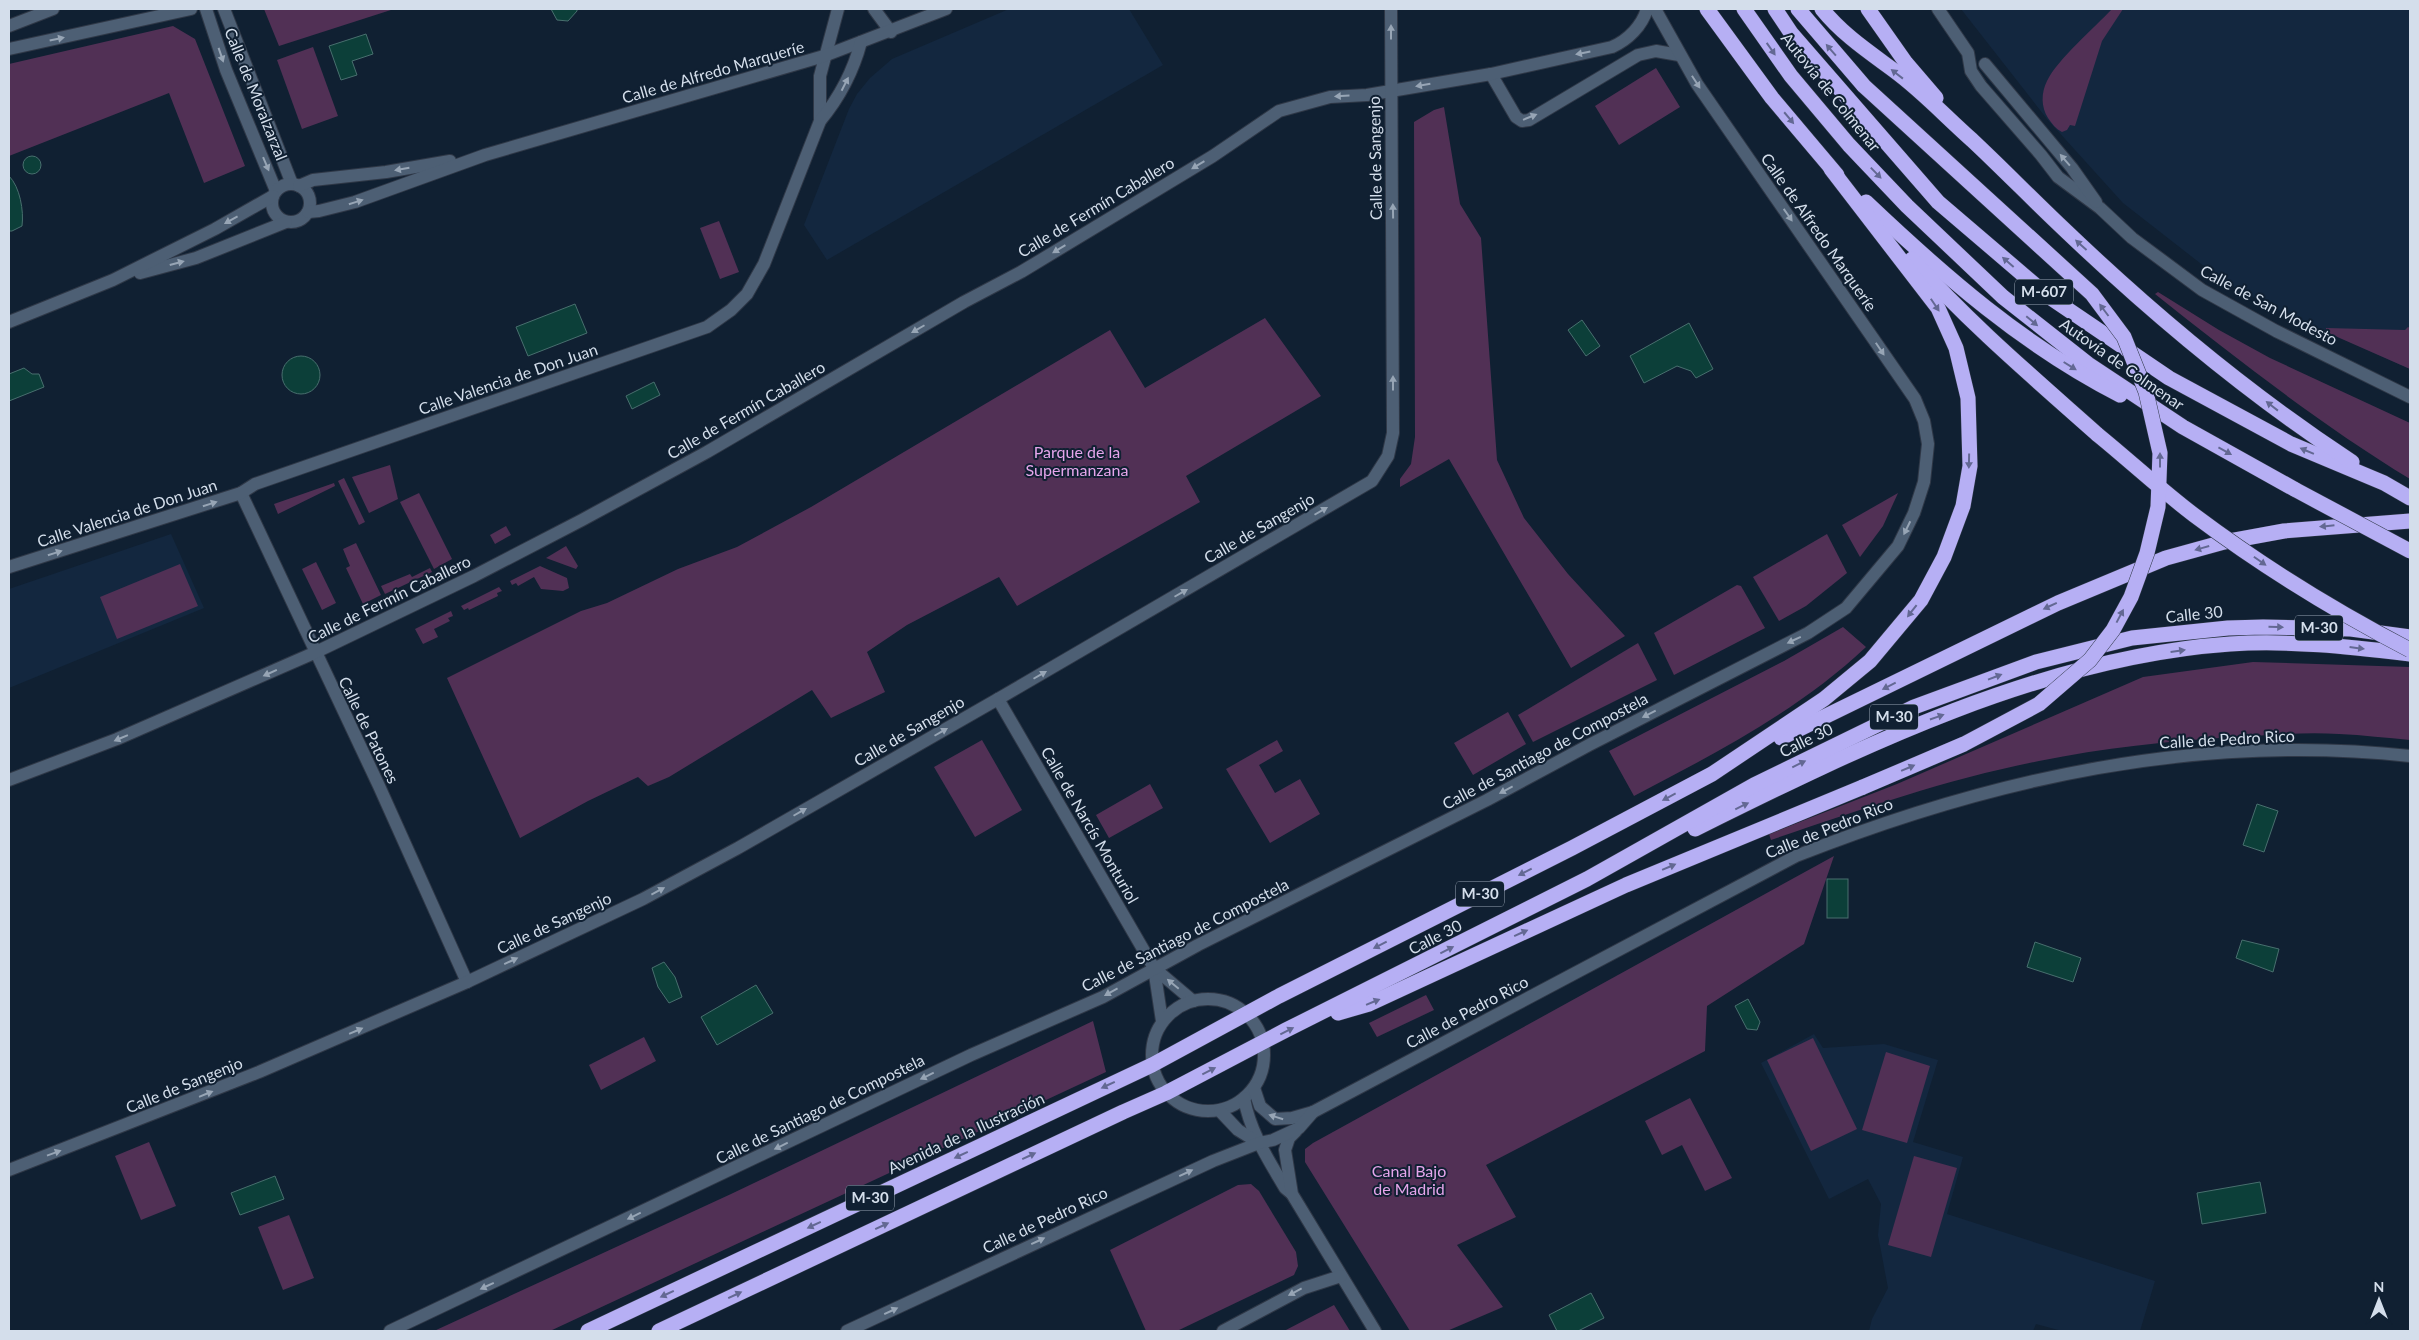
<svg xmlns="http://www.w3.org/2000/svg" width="2419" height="1340" font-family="Lato,sans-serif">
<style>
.built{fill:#13273f}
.green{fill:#513055}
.water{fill:#0c3f39;stroke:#486f6e}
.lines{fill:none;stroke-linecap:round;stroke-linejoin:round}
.street-casing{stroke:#2f3847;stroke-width:14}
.secondary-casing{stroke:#2f3847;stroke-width:14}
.highway-casing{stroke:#2f3847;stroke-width:16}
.street{stroke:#4d5f74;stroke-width:12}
.secondary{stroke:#4d5f74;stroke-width:12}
.highway{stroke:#b6aff4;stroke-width:15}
.highway-bridge-casing{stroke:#2f3847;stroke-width:16;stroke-linecap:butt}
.highway-bridge{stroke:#b6aff4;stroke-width:15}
.oneway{fill:#97a5b5}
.oneway2{fill:#636893}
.labels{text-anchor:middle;stroke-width:4;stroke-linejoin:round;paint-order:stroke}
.shield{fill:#102032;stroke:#99a5b4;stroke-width:1}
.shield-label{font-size:15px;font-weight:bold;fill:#d4deeb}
.street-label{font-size:16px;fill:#d4deeb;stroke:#102032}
.park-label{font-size:16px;fill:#e5a5eb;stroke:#102032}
</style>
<rect width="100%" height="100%" fill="#102032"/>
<g class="built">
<polygon points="1009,9 1129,9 1163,65 827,260 804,225 849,109 857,94 870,78 892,59"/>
<polygon points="1961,9 2410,9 2410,369 2274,308 2223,281 2123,203 2047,119"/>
<polygon points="171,534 204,608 9,688 9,589"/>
<polygon points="1814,1034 1823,1048 1884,1044 1938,1060 1913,1142 1963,1157 1947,1214 2155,1281 2140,1331 2062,1331 2036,1324 2033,1331 1869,1331 1872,1319 1888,1288 1878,1235 1881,1204 1868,1179 1829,1199 1761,1063"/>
</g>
<g class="green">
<polygon points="264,9 394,9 279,46"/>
<path d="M2112,9H2123L2102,41L2075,126L2070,125L2067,130L2062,132C2056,129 2052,124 2048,118C2041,107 2041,93 2047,81C2057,60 2095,27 2112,9Z"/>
<polygon points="173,26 195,39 245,166 204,183 169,93 9,156 9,64"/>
<polygon points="313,47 338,116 302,129 277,60"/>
<polygon points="1656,68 1680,107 1619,145 1595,106"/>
<polygon points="1444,107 1460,204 1481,238 1497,460 1524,518 1568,574 1625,636 1571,668 1449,459 1400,487 1400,479 1411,464 1415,437 1414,122 1434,110"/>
<polygon points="719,221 739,272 720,279 700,228"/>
<path d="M2158,292L2219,330L2270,358L2410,423V479C2320,424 2238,360 2155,294Z"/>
<polygon points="1265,318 1321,396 1186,476 1200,502 1017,606 999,577 907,625 867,652 885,692 831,718 812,690 669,777 648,786 638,777 588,801 520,838 447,678 581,611 607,603 678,569 737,547 811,507 1110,330 1145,388"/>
<polygon points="2408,327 2410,328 2410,369 2326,332 2326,328 2405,330"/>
<polygon points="390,465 398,499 369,513 352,477"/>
<polygon points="344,478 365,522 359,525 338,481"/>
<polygon points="334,483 335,486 278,514 274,504"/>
<polygon points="419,493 452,559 434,569 400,502"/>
<polygon points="1898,493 1883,526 1860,557 1842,525"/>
<polygon points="506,526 511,535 495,544 490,535"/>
<polygon points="1827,534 1847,573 1806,606 1779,621 1753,577"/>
<polygon points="356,543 381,595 363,604 346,568 350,566 343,549"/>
<polygon points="566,546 578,566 576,569 546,558"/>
<polygon points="316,562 336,603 322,610 302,569"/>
<polygon points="180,564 198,606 117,639 100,597"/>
<polygon points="540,566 567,578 569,588 563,591 541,589 534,577 518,586 516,583 512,585 510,581"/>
<polygon points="430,568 432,572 385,594 381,586 410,574 412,577"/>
<polygon points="1737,585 1741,586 1765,628 1674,675 1654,633"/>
<polygon points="499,587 502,591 497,593 498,596 469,610 468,608 464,610 461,606"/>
<polygon points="451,611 453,616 448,618 450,621 434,629 438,637 423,644 415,629"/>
<path d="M1843,627L1866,647C1798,711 1716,753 1634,796L1609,751L1784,661Z"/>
<polygon points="1638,643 1657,680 1533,742 1518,715"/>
<path d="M2253,662L2410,667V740C2387,738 2363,735 2339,734C2304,732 2269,735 2233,737C2168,741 2103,748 2039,761C1947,779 1859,810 1771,840L1769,834L1897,784L2143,677Z"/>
<polygon points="1508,712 1526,744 1473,775 1454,743"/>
<polygon points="982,740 1022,810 975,837 934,767"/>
<polygon points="1277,740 1283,751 1259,765 1275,793 1300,779 1320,814 1270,843 1226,769"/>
<polygon points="1150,784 1163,808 1109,838 1096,815"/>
<polygon points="1834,856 1804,944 1707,1006 1705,1051 1486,1165 1516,1217 1457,1245 1503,1307 1447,1331 1410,1331 1305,1162 1305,1149 1313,1143"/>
<polygon points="1426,995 1434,1010 1377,1037 1369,1023"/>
<polygon points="1093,1021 1106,1072 550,1331 434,1331 731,1194"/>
<polygon points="644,1037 656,1061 601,1090 589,1065"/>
<polygon points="1813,1038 1857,1129 1811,1151 1767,1060"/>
<polygon points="1886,1052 1930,1066 1907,1143 1862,1130"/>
<polygon points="1690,1098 1732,1178 1705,1191 1682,1145 1662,1155 1645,1121"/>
<polygon points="149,1142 176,1206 141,1220 115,1156"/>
<polygon points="1914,1156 1957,1168 1931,1257 1888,1245"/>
<polygon points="1251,1184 1259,1191 1296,1252 1298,1266 1294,1275 1177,1331 1146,1331 1110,1250 1238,1185"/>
<polygon points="289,1215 314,1278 283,1290 258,1227"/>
<polygon points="1334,1305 1350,1331 1284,1331"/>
</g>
<g class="water">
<polygon points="551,9 577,9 577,11 568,21 557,20"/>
<polygon points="366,34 373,54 352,61 357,75 341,80 329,46"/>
<circle cx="32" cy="165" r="9"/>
<path d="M9,176C20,187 24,211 22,226L12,231H9Z"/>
<polygon points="575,304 587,333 528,356 516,327"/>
<polygon points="1582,320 1600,346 1586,356 1568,330"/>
<polygon points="1689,323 1713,369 1696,378 1691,371 1677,366 1644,383 1630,356"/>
<circle cx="301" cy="375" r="19"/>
<polygon points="24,368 32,374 39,374 44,387 9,401 9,374"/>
<polygon points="654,382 660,395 632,409 626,396"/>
<polygon points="2257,804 2278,811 2264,852 2243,845"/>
<rect x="1827" y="879" width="21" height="39"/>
<polygon points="2242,940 2279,949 2273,972 2236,958"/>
<polygon points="2035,942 2081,958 2073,982 2027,967"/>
<polygon points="664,962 675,977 682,997 669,1003 658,987 652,968"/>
<polygon points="756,985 773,1013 717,1045 701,1017"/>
<polygon points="1748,999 1760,1022 1757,1030 1747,1029 1735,1006"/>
<polygon points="275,1176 284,1199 240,1215 231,1193"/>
<polygon points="2260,1182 2266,1213 2202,1224 2197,1193"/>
<polygon points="1591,1293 1604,1318 1578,1331 1557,1331 1549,1315"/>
</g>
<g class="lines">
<defs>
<g id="street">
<polyline points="206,9 226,70 276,191"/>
<polyline points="224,9 292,184"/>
<polyline points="874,9 891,32"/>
<polyline points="1938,9 1968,53 1971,71 1981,86 2041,155 2058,177 2100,208 2132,238 2202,290 2276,331 2410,397"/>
<polyline points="9,49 191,9"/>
<polyline points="1985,64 2072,168 2096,202"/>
<polyline points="1491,74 1516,117 1522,121 1529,120 1638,55 1656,51 1679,55"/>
<polyline points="820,121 820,76 838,9"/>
<circle cx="291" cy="203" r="19"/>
<polyline points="299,186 313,180 386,172 450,161"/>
<polyline points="308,212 319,211 355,202 485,155 824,56 946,9"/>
<polyline points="140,273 196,258 286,222"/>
<polyline points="9,322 113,280 215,229 273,196"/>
<polyline points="241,493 379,786 467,982"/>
<path d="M9,567L241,493L255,484L707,327L731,310L747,294L764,264L820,121C840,97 853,72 861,42"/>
<polyline points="998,699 1154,968 1162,1021"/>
<path d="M9,780L117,739L314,653L474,576L582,520L707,452L964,302L1021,272L1213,156L1279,111L1330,97L1367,95L1491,74L1612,47C1628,40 1642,26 1647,9"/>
<polyline points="1154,968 1193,1001"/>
<circle cx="1208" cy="1055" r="56"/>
<path d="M1254,1088L1260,1106L1275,1119L1292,1118L1313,1112L1796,856C1993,778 2198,733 2410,756"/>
<path d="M1244,1098C1250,1132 1268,1159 1285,1188L1291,1193"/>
<polyline points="1220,1111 1238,1130 1259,1143"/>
<polyline points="1296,1131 1289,1138 1285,1150 1292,1194 1375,1331"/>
<polyline points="9,1170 259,1072 467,982 643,899 738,848 998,699 1372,481 1388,456 1393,433 1391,9"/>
<polyline points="390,1331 971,1055 1103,997 1198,945 1487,800 1589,745 1808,633 1846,608 1898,546 1914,513 1924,482 1928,444 1924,421 1915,399 1697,84 1655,9"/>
<polyline points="847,1331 1213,1161 1259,1143 1273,1140 1299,1128 1313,1112"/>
<polyline points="1223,1331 1304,1288 1341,1276"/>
</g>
<polyline id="secondary" points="9,26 53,9"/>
<g id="highway">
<polyline points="1707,9 1772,98 1837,175"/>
<polyline points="1744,9 1791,76 1849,145 1907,206 2003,297 2088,364 2183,427 2296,490"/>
<polyline points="1775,9 1791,33 1938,202 2048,296 2169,378 2291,444 2384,483 2410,498"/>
<polyline points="1798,9 1864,86"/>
<path d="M1822,9C1843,35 1869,52 1896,72C1923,92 1947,118 1972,140C2004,170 2035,202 2067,232C2155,316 2250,395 2352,462"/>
<polyline points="1868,9 1906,63 1936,98"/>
<path d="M1866,202C1944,276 2024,346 2120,395"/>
<path d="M1912,259C1969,323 2034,378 2098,435"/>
<polyline points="1781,738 2058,603 2166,558 2224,542 2284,531 2410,521"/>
<path d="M1695,829C1860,747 2043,657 2230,644C2291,640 2350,647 2410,654"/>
<polyline points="1338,1013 1369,1004 1626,885 1863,787"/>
<polyline points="588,1331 1152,1065 1279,996 1572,848 1712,774 1824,699 1870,661 1921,600 1944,557 1963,506 1970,466 1968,398 1956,348 1938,308 1831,169"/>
<polyline points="659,1331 1123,1112 1166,1093 1286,1030 1587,879 1754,785 1914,707 2036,662 2132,638 2228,628 2263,627 2351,629 2410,637"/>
</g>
</defs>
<use href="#street" class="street-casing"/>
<use href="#secondary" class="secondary-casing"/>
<use href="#highway" class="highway-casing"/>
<use href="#street" class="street"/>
<use href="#secondary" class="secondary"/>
<use href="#highway" class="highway"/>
<defs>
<g id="highway-bridge">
<path d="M2098,435C2130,461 2161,490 2194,515C2262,566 2335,611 2410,650"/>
<polyline points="2296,490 2410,551"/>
<polyline points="1863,787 1964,744 2039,704 2090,660 2113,630 2131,597 2147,553 2158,507 2160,453 2146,392 2124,337 2092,294 1864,86"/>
</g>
</defs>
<use href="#highway-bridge" class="highway-bridge-casing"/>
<use href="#highway-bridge" class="highway-bridge"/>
</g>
<defs><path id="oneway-solid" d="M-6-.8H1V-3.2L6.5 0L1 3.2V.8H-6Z" transform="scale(1.25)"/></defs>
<g class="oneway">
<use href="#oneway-solid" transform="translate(1391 32) rotate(-90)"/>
<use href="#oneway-solid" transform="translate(57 39) rotate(-12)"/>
<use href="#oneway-solid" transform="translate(1583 53) rotate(169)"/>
<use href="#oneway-solid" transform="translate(221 55) rotate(71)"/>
<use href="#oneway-solid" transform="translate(1696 82) rotate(57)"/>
<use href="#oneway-solid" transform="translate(845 84) rotate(-63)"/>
<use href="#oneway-solid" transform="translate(1423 85) rotate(170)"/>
<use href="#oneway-solid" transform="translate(1342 96) rotate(177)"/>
<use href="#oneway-solid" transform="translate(1530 117) rotate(-22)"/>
<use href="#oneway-solid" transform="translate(2065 160) rotate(-131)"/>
<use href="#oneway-solid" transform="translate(266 164) rotate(67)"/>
<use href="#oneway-solid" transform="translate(1198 165) rotate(149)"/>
<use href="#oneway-solid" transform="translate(402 169) rotate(170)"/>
<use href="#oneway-solid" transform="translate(356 202) rotate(-18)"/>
<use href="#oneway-solid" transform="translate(1393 211) rotate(-91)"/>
<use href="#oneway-solid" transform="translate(1788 215) rotate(55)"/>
<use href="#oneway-solid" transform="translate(231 220) rotate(151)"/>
<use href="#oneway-solid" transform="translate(1059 249) rotate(149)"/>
<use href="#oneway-solid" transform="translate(177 263) rotate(-15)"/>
<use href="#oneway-solid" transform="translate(918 329) rotate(150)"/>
<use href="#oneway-solid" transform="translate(1880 349) rotate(56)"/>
<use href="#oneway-solid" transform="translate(1393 383) rotate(-90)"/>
<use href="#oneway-solid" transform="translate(210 504) rotate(-18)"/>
<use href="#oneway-solid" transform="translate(1321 511) rotate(-30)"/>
<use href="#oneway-solid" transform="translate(1907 528) rotate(116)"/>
<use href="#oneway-solid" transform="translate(55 553) rotate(-18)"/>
<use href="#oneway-solid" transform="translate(1181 593) rotate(-30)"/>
<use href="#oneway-solid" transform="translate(1794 640) rotate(155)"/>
<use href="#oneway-solid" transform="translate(270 673) rotate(156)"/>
<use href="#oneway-solid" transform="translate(1040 675) rotate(-30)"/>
<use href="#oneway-solid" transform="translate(1649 714) rotate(153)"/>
<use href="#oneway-solid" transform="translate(941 732) rotate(-30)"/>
<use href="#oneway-solid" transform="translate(121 738) rotate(157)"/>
<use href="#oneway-solid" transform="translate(1506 790) rotate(152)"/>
<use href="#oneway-solid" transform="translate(800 812) rotate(-30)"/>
<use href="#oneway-solid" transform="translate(658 891) rotate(-28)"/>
<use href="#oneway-solid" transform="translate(511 961) rotate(-25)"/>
<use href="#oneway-solid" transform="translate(1173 984) rotate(-140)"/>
<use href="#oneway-solid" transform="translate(1111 992) rotate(151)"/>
<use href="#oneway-solid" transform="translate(356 1031) rotate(-23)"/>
<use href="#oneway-solid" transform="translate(927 1076) rotate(154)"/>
<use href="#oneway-solid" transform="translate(206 1094) rotate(-22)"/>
<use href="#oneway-solid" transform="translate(1276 1117) rotate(-162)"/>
<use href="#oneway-solid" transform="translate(781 1146) rotate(154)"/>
<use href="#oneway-solid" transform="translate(54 1153) rotate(-20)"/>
<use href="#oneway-solid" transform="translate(1186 1173) rotate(-25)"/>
<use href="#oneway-solid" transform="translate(634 1216) rotate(154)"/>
<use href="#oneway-solid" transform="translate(1038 1241) rotate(-25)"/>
<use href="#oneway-solid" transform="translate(487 1286) rotate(155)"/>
<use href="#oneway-solid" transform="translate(1295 1292) rotate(152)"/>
<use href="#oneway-solid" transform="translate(891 1311) rotate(-25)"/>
</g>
<g class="oneway2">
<use href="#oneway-solid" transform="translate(1771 49) rotate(55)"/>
<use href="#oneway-solid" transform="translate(1831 50) rotate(-131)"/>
<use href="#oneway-solid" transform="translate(1897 74) rotate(-142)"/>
<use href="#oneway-solid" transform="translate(1789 118) rotate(50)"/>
<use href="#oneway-solid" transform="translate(1876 173) rotate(46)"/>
<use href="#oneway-solid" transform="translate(2081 245) rotate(-138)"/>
<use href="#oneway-solid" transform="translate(2008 262) rotate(-139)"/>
<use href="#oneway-solid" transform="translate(1935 305) rotate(56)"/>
<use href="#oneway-solid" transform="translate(2104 310) rotate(-127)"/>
<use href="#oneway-solid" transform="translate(2032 321) rotate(40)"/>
<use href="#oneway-solid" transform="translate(2070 366) rotate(32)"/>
<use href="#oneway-solid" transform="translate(2272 406) rotate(-142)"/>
<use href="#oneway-solid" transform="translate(2225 451) rotate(29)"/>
<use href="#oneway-solid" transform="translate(2307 451) rotate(-157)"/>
<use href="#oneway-solid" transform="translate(2160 460) rotate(-90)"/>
<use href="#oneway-solid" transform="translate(1969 461) rotate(91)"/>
<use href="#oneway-solid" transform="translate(2327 526) rotate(174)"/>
<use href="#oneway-solid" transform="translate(2202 548) rotate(164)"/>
<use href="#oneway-solid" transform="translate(2260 561) rotate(35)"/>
<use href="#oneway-solid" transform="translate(2050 606) rotate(155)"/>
<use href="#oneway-solid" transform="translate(1912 611) rotate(128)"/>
<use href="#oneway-solid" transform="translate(2120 616) rotate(-62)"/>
<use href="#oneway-solid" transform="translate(2276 627) rotate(1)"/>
<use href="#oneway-solid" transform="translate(2357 648) rotate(7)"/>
<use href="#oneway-solid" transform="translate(2178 651) rotate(-8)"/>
<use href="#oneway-solid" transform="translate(1995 677) rotate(-21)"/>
<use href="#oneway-solid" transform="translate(1889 686) rotate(153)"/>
<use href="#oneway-solid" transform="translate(1937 717) rotate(-19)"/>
<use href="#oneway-solid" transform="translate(1799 764) rotate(-26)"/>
<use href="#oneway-solid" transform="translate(1908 768) rotate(-23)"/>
<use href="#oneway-solid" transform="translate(1669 797) rotate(152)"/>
<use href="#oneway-solid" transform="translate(1742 806) rotate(-26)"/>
<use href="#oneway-solid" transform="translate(1669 867) rotate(-23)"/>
<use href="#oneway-solid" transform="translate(1525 872) rotate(153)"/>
<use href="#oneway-solid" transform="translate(1521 933) rotate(-24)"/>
<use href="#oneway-solid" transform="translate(1380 945) rotate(153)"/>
<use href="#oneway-solid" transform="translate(1447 950) rotate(-27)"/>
<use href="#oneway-solid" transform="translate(1373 1002) rotate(-22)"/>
<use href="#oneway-solid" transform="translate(1287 1031) rotate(-27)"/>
<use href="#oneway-solid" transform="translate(1209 1071) rotate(-27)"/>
<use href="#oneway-solid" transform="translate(1108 1085) rotate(155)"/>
<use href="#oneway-solid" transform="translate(961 1155) rotate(155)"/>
<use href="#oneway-solid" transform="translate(1029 1156) rotate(-25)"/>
<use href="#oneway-solid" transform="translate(814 1225) rotate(155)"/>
<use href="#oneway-solid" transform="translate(882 1226) rotate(-25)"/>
<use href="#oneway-solid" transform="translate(667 1294) rotate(155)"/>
<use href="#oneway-solid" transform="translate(735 1295) rotate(-25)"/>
</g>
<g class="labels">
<g class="shield">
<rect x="2015" y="279.5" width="58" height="25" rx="4"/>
<rect x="2295" y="615.5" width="48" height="25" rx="4"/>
<rect x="1870" y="704.5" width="48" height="25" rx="4"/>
<rect x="1456" y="881.5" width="48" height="25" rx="4"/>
<rect x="846" y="1185.5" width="48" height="25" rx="4"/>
</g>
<g class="shield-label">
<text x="2044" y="297">M-607</text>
<text x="2319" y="633">M-30</text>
<text x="1894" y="722">M-30</text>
<text x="1480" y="899">M-30</text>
<text x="870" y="1203">M-30</text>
</g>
<g class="street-label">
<text transform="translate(713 72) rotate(-16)" y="6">Calle de Alfredo Marqueríe</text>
<text transform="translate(1831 92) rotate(51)" y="6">Autovía de Colmenar</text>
<text transform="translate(256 94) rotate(68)" y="6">Calle de Moralzarzal</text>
<text transform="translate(1375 158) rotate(-91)" y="6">Calle de Sangenjo</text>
<text transform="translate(1096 207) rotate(-31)" y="6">Calle de Fermín Caballero</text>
<text transform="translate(1819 232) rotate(55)" y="6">Calle de Alfredo Marqueríe</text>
<text transform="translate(2269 305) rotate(28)" y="6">Calle de San Modesto</text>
<text transform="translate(2122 364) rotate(35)" y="6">Autovía de Colmenar</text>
<text transform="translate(508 379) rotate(-19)" y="6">Calle Valencia de Don Juan</text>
<text transform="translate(746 410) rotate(-30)" y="6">Calle de Fermín Caballero</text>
<text transform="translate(127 513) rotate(-18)" y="6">Calle Valencia de Don Juan</text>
<text transform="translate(1259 528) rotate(-30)" y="6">Calle de Sangenjo</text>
<text transform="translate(389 599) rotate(-26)" y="6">Calle de Fermín Caballero</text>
<text transform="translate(2194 614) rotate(-6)" y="6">Calle 30</text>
<text transform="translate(369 730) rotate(64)" y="6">Calle de Patones</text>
<text transform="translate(909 731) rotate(-30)" y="6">Calle de Sangenjo</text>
<text transform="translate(2227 739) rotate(-3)" y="6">Calle de Pedro Rico</text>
<text transform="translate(1806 740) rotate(-26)" y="6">Calle 30</text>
<text transform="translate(1545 751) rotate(-28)" y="6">Calle de Santiago de Compostela</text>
<text transform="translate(1090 825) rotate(60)" y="6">Calle de Narcís Monturiol</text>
<text transform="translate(1829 828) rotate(-22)" y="6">Calle de Pedro Rico</text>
<text transform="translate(554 923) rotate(-25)" y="6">Calle de Sangenjo</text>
<text transform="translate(1185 935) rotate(-27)" y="6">Calle de Santiago de Compostela</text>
<text transform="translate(1435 937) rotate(-27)" y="6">Calle 30</text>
<text transform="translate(1467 1012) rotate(-28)" y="6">Calle de Pedro Rico</text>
<text transform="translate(184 1085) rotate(-22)" y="6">Calle de Sangenjo</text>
<text transform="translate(820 1109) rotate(-26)" y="6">Calle de Santiago de Compostela</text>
<text transform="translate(966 1133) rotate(-25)" y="6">Avenida de la Ilustración</text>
<text transform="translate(1045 1220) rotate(-25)" y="6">Calle de Pedro Rico</text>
</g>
<g class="park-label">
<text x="1077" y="458">Parque de la<tspan x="1077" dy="18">Supermanzana</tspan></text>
<text x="1409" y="1177">Canal Bajo<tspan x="1409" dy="18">de Madrid</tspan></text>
</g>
</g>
<rect width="2419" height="1340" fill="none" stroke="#d4deeb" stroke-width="20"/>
<g transform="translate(2379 1300)" stroke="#102032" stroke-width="4" paint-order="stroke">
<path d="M0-4L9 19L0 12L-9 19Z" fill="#d4deeb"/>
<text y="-8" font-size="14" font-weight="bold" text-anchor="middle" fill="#d4deeb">N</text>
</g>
</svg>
